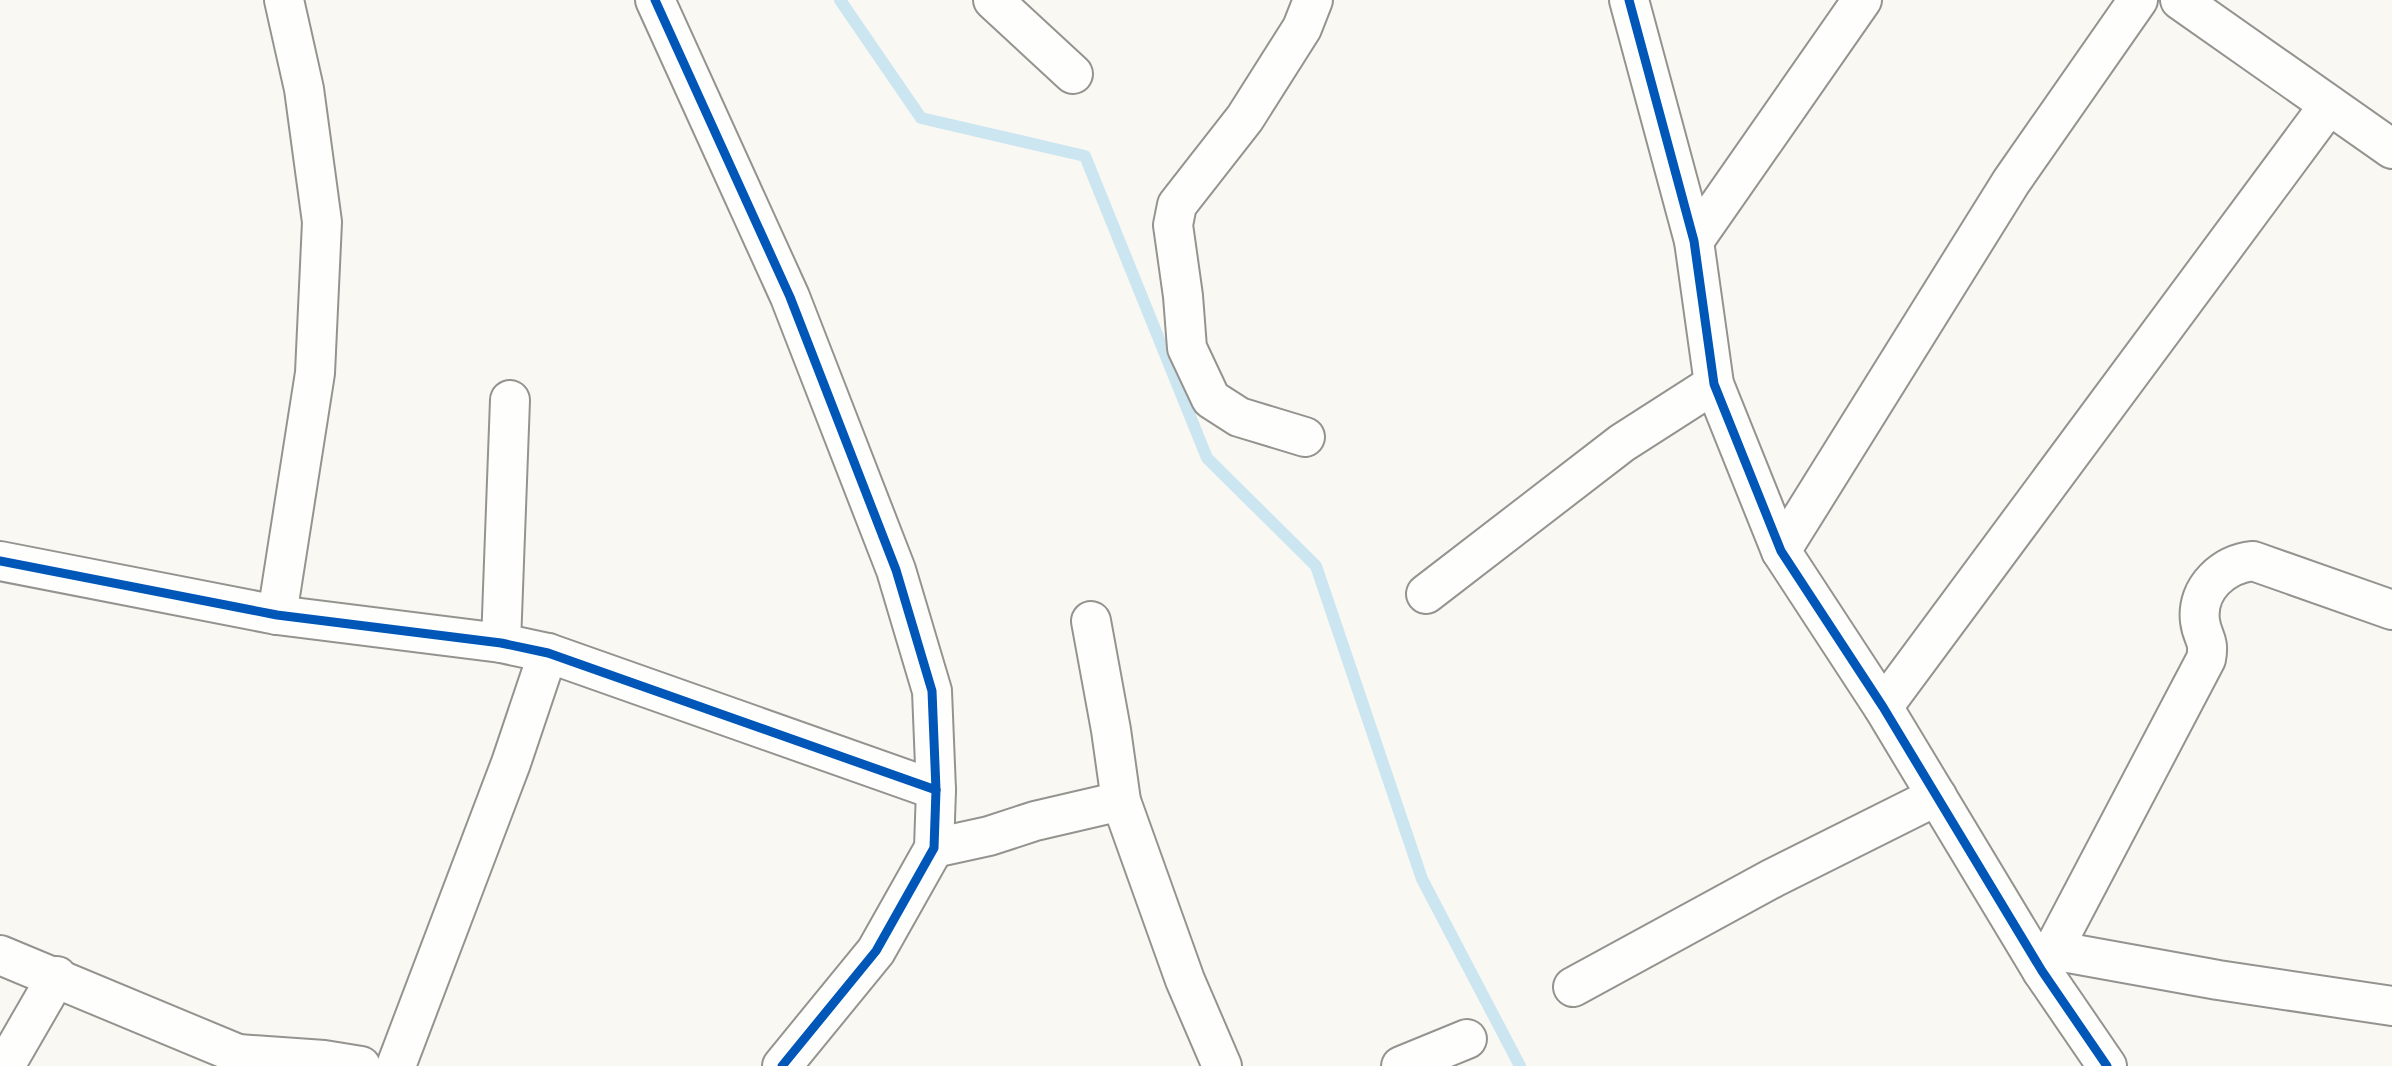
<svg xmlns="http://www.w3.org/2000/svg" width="2392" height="1066" font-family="Merriweather,serif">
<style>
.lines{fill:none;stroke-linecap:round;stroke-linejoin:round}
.stream{stroke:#cce6f1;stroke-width:12}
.minor-casing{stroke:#949390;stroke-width:42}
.minor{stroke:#fefefd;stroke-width:38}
.cycleway-casing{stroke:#fff;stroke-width:13}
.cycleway{stroke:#0057b8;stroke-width:9}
</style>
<rect width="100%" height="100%" fill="#faf8f2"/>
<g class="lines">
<polyline class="stream" points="840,0 921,118 1085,156 1207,458 1316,566 1422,879 1520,1066"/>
<defs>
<g id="minor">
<polyline points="655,0 790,297 896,570 932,691 936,790 934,848 876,951 782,1066"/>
<polyline points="993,0 1073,74"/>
<polyline points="1629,0 1694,241 1714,384 1781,551 1883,707 2042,971 2107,1066"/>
<polyline points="2180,0 2392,149"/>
<polyline points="1694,241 1862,0"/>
<polyline points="1305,437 1239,417 1211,399 1187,348 1183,296 1173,225 1177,205 1245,118 1302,28 1313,0"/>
<polyline points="1781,551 2011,182 2138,0"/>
<polyline points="0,561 277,615 501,643 548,653 936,790"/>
<polyline points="1426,594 1622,443 1714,384"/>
<polyline points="277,615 315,373 322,222 304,89 284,0"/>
<polyline points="1091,621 1111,730 1121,801 1185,980 1222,1066"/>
<polyline points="501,643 510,400"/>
<polyline points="1883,707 2329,105"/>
<polyline points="934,848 989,836 1035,821 1121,801"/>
<polyline points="2052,950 2218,980 2392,1006"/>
<polyline points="0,955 238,1054 248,1066"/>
<path d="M2042,971L2206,659C2210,639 2202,638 2200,621C2196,588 2224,564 2253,561L2392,610"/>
<polyline points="1573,987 1773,878 1937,796"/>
<polyline points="238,1054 324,1060 361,1066"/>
<polyline points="5,1066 57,976"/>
<polyline points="396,1066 511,763 548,653"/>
<polyline points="1401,1066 1467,1039"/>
</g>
</defs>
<use href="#minor" class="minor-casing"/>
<use href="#minor" class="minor"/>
<defs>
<g id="cycleway">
<polyline points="655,0 790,297 896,570 932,691 936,790 934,848 876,951 782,1066"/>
<polyline points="1629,0 1694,241 1714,384 1781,551 1883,707 2042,971 2107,1066"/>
<polyline points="0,561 277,615 501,643 548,653 936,790"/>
</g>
</defs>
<use href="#cycleway" class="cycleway-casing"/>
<use href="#cycleway" class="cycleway"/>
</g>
</svg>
